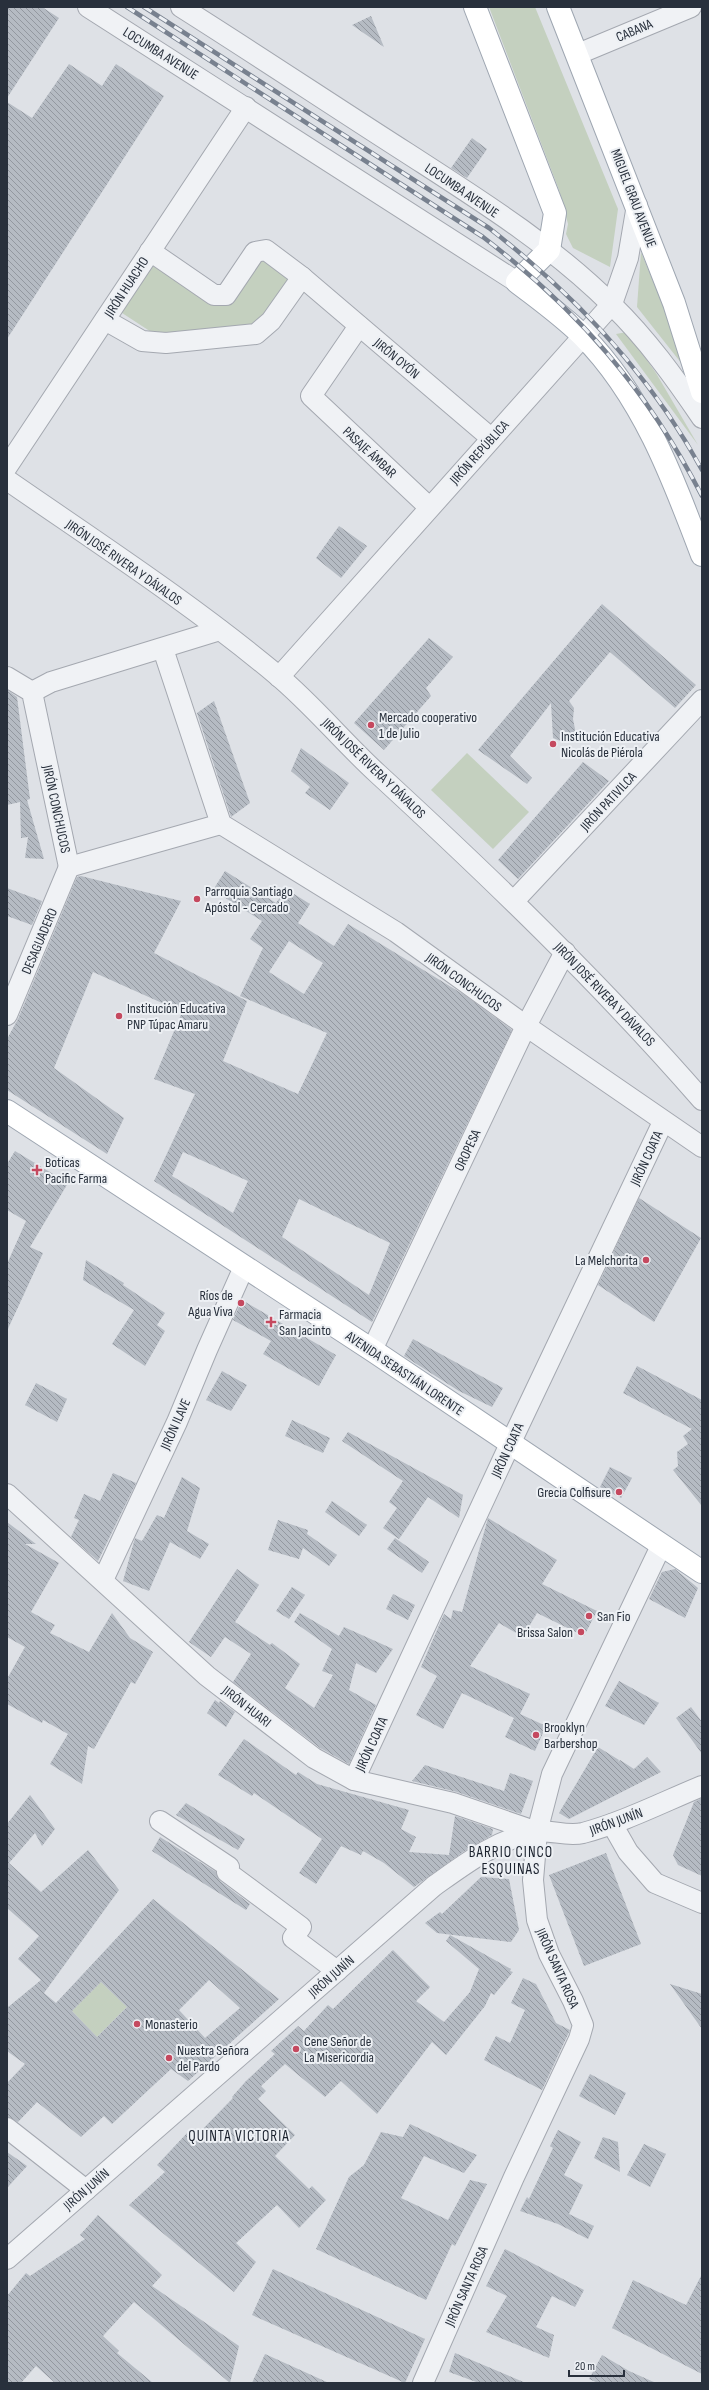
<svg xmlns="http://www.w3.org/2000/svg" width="709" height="2390" font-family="'Sofia Sans Condensed',sans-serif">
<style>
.green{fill:#c4d0bf}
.building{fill:url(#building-back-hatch);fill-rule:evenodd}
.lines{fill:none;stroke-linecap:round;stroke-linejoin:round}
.minor-casing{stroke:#a4a8b0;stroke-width:22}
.major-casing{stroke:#9ea6b1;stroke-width:24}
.minor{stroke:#f0f2f5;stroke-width:20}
.major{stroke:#fff;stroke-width:22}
.rail-casing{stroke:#78818f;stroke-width:4.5}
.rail{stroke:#edf0f4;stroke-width:3;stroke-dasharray:9;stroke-linecap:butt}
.poi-dot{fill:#c5495f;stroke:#edf0f4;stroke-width:1.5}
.labels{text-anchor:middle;stroke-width:4;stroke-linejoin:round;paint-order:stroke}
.street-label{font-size:14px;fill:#28303c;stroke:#edf0f4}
.poi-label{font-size:14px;fill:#28303c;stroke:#edf0f4;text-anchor:start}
.neighbourhood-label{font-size:15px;letter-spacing:1px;fill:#1a212d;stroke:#edf0f4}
</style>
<defs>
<pattern id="building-back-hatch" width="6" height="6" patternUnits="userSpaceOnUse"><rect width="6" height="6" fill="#b5bbc3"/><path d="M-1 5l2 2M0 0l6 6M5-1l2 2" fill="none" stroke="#9398a0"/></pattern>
</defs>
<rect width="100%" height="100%" fill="#dee1e6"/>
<g class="green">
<polygon points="489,7 535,7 618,209 610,267 573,248 566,234 568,224 559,190"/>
<polygon points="641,252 693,378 637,307"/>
<polygon points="262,254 293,278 261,327 165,341 119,311 148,263 215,304"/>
<polygon points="627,332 656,373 698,445 616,334"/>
<polygon points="467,753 529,812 493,849 431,790"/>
<polygon points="101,1982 127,2007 97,2037 72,2011"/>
</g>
<g class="building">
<polygon points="7,7 42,7 59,18 7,98"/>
<polygon points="371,16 384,47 352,25"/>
<polygon points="69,64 102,86 116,64 164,96 7,339 7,102 32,118"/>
<polygon points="472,138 487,149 467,178 451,168"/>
<polygon points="339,526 367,546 341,578 316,558"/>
<polygon points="602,604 696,685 675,708 610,652 569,701 574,708 573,719 576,734 565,743 553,738 551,703 510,756 532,778 527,784 478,750"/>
<polygon points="429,638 453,657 426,688 431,696 384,750 354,723"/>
<polygon points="7,690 17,697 30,799 27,800 44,859 25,858 28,837 21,838 20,802 7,805"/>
<polygon points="214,701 250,803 231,817 197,713"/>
<polygon points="301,748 349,783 330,810 305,793 310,787 291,771"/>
<polygon points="583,762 609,781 518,879 498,860"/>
<path d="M225,871L276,903L286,889L310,904L298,923L334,946L348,924L466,996L512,1030L372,1322L154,1181L195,1094L154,1079L182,1012L93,972L54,1068L124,1118L107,1154L7,1090V1039L18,1019L77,877L81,876L181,901L154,953L247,1001L223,1061L298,1094L327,1033L240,996L263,948L250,939L262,921L213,890ZM289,941L323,963L304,994L269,972ZM183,1152L248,1181L233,1213L172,1176ZM299,1199L390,1243L369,1295L282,1237Z"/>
<polygon points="7,888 42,901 32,925 7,916"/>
<polygon points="15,1151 68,1183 30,1247 43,1253 7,1331 7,1264 26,1221 7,1210 7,1164"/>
<polygon points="639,1198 701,1238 654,1322 598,1285"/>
<polygon points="86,1260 124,1283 123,1285 165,1313 157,1325 165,1331 145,1366 112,1344 134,1310 83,1280"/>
<polygon points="242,1300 336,1355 319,1386 263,1354 271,1341 233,1320"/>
<polygon points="413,1339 503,1388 492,1407 459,1391 404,1356"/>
<polygon points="637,1366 702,1400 702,1506 673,1470 678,1466 677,1452 688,1444 683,1436 692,1429 623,1393"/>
<polygon points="222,1371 247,1385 231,1411 206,1400"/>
<polygon points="36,1383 67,1399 57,1422 25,1405"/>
<polygon points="292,1420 330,1438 323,1453 285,1436"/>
<polygon points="348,1432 463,1495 459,1518 428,1497 399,1539 383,1528 397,1508 389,1502 403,1481 342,1441"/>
<polygon points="610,1467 632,1478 621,1498 600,1487"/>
<polygon points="113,1473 136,1483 98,1561 71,1537 79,1520 74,1518 84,1494 100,1501"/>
<polygon points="182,1477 200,1488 187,1531 209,1544 200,1559 170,1542 149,1591 123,1581 135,1538 142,1541 157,1515 164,1518"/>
<polygon points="332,1501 367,1525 359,1536 325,1512"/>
<polygon points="488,1518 557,1560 542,1584 597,1611 584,1636 537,1613 523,1637 499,1623 470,1666 530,1694 520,1714 546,1726 535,1751 505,1737 514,1718 462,1693 443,1729 416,1715 437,1676 421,1667 444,1614 451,1619 453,1610 462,1612"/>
<polygon points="278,1520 308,1530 307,1534 337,1555 329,1566 303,1548 299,1559 268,1550"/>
<polygon points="7,1522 36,1544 25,1544 59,1563 31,1612 55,1625 50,1633 89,1652 112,1613 130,1638 153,1652 135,1684 131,1682 94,1749 88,1746 82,1784 50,1764 68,1734 43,1720 42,1723 7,1704 7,1679 25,1647 7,1637"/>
<polygon points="395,1538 429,1562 422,1573 387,1549"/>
<polygon points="237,1569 259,1585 235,1622 270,1645 272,1643 300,1664 285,1688 314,1708 333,1675 322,1671 332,1649 294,1622 300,1613 339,1636 344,1627 393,1649 376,1673 356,1663 349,1690 376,1705 349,1764 320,1748 233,1682 251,1654 225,1637 211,1657 189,1642"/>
<polygon points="675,1569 698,1588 685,1618 649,1599 662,1572"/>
<polygon points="292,1587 305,1595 289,1619 276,1611"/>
<polygon points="393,1594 415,1605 408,1620 386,1609"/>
<polygon points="619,1681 659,1703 644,1725 605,1706"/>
<polygon points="215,1700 219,1703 220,1701 235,1712 226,1727 207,1713"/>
<polygon points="691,1707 702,1722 702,1754 676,1718"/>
<polygon points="244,1739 296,1775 298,1772 317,1784 409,1810 401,1829 416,1837 409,1852 449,1855 455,1816 493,1829 492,1835 463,1852 414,1887 384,1863 363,1851 361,1855 341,1846 316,1884 299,1873 322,1839 254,1793 252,1796 218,1775"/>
<polygon points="598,1747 619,1760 618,1762 620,1760 634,1769 647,1757 661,1772 569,1819 559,1813"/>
<polygon points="425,1765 504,1791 510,1773 533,1781 521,1814 457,1792 412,1781"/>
<path d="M30,1795L55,1829L42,1846L35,1833L9,1863L41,1892L88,1850L119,1890L44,1993L56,2003L153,1899L279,1999L188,2081L171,2069L112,2124L104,2116L81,2137L37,2102L18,2122L7,2117V2083L25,2064L7,2051V2008L41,1980L18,1959L39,1936L7,1908V1824ZM209,1980L240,2008L205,2038L179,2010ZM101,1982L127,2007L97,2037L72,2011Z"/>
<polygon points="702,1798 702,1876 678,1865 673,1855 694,1802"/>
<polygon points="186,1803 245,1839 238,1850 176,1815"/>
<polygon points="160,1837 216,1872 220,1881 250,1904 246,1910 152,1851"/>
<polygon points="606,1853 641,1944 584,1966 549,1875"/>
<polygon points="481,1877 509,1879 519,1930 511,1942 437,1933 425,1923 440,1912 442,1914"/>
<polygon points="450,1935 511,1969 510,1971 513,1972 494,1995 491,1993 485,2006 446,2055 432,2042 377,2114 341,2081 325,2097 285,2064 261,2086 266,2091 258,2099 295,2135 275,2156 309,2189 312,2186 326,2200 299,2228 277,2205 236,2243 256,2262 234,2292 129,2205 165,2172 157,2165 189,2131 195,2137 233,2098 232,2097 246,2081 275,2054 271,2051 298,2026 304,2031 328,2005 333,2009 393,1950 430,1987 416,2001 444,2022 470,1992 479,1969 446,1941"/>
<polygon points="523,1978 536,1984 556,2023 570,2030 542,2090 484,2060 496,2036 510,2043 525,2010 511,2003"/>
<polygon points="670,1984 702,1994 702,2029"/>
<polygon points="590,2074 626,2093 615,2115 579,2096"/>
<polygon points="410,2124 477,2155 464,2173 424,2156 401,2198 448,2220 470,2180 487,2184 455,2246 452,2244 426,2300 316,2249 349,2177 364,2165 381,2132 403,2137"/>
<polygon points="558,2130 581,2142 564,2175 583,2185 569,2214 594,2226 588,2239 558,2224 520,2211 527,2197 529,2199 553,2148 550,2146"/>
<polygon points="603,2137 618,2142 620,2172 594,2158"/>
<polygon points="644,2144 666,2154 650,2187 627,2175"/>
<polygon points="7,2152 27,2166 7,2188"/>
<polygon points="98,2215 162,2275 152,2286 239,2346 230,2383 134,2302 103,2336 119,2351 117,2353 153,2383 55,2383 36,2366 21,2383 7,2383 7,2296 26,2273 30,2276 85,2239 80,2235"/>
<polygon points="505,2249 584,2290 575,2307 552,2296 536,2327 554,2335 549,2358 486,2332 507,2296 486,2286"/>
<polygon points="273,2269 425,2339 405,2383 252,2315"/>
<polygon points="702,2274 702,2374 612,2328 633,2280 686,2305"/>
<polygon points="455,2353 526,2383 479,2383 449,2372"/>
<polygon points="265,2354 329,2383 252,2383"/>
<polygon points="602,2355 629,2371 656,2383 598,2383 589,2379"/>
</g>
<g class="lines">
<defs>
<g id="minor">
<polyline points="88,7 517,282"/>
<path d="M181,7C257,55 332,105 407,153C478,199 552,245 612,305C647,339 675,378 702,418"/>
<polyline points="578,54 691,7"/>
<polyline points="150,251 214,295 226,295 255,252 266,250 302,277 491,438"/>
<polyline points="105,320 142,341 166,343 256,334 271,321 302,277"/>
<polyline points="359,326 311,396 429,507"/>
<polyline points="7,467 246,107"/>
<path d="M7,480C98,543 192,604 277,675C313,705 343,742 378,774C491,878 601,984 702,1100"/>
<polyline points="163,649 221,824 396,932 526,1026 702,1147"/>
<polyline points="7,677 32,692 69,867"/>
<polyline points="279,677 612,304 628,258 637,205"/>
<polyline points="32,692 51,682 220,630"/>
<polyline points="69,867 221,824"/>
<polyline points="514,901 702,700"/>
<polyline points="7,1015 69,867"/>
<polyline points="372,1350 526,1026 565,952"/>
<polyline points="7,1494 207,1676 314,1758 354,1780 453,1803 537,1832"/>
<polyline points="103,1580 177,1422 207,1350 244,1267"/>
<polyline points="354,1780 510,1444 663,1122"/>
<polyline points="160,1821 229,1867 227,1872 301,1927 293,1938 337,1971"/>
<polyline points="612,1824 628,1852 655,1883 702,1903"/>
<polyline points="7,2128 86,2190"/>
<path d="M7,2259L434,1886C465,1864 496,1840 535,1832C550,1829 566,1837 583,1833C624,1822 663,1802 702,1786"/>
<polyline points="423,2383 514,2177 579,2039 583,2025 573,2001 549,1954 537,1920 533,1880 537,1832 552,1774 661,1546"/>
</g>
<g id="major">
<path d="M475,7L555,213L549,250L517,282C539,299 563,316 583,336C642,395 673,478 702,555"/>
<polyline points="558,7 674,303 702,392"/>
<polyline points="7,1111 372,1350 702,1572"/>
</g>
</defs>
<use href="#minor" class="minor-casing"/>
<use href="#major" class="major-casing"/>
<use href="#minor" class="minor"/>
<use href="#major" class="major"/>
<defs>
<g id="rail">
<path d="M127,7L483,237C578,310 647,389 702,496"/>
<path d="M144,7L489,228C575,295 650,374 702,470"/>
</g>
</defs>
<use href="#rail" class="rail-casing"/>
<use href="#rail" class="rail"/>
</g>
<g class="poi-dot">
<circle cx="371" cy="725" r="4"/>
<circle cx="553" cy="744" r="4"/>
<circle cx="197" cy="899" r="4"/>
<circle cx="119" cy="1016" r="4"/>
<path d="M35 1164h4v4h4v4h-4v4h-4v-4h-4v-4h4z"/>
<circle cx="646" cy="1260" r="4"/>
<circle cx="241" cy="1303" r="4"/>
<path d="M269 1316h4v4h4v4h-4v4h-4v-4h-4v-4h4z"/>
<circle cx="619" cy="1492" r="4"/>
<circle cx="589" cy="1616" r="4"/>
<circle cx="581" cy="1632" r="4"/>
<circle cx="536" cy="1735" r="4"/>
<circle cx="137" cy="2024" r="4"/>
<circle cx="296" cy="2049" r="4"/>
<circle cx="169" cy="2058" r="4"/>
</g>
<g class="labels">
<g class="street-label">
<text transform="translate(634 30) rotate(-23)" y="5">CABANA</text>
<text transform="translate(161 53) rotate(32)" y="5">LOCUMBA AVENUE</text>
<text transform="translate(462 190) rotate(34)" y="5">LOCUMBA AVENUE</text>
<text transform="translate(634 198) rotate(69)" y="5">MIGUEL GRAU AVENUE</text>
<text transform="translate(126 287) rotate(-57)" y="5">JIRÓN HUACHO</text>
<text transform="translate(397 358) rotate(40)" y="5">JIRÓN OYÓN</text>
<text transform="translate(370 452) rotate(43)" y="5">PASAJE ÁMBAR</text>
<text transform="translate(479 452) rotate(-48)" y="5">JIRÓN REPÚBLICA</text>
<text transform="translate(124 562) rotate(35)" y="5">JIRÓN JOSÉ RIVERA Y DÁVALOS</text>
<text transform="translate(374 768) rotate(44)" y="5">JIRÓN JOSÉ RIVERA Y DÁVALOS</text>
<text transform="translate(608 801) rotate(-47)" y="5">JIRÓN PATIVILCA</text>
<text transform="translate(57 809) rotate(78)" y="5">JIRÓN CONCHUCOS</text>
<text transform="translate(39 941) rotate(-67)" y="5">DESAGUADERO</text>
<text transform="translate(464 982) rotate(36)" y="5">JIRÓN CONCHUCOS</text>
<text transform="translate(605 994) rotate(46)" y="5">JIRÓN JOSÉ RIVERA Y DÁVALOS</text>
<text transform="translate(467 1150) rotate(-65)" y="5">OROPESA</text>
<text transform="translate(646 1158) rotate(-65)" y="5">JIRÓN COATA</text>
<text transform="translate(405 1373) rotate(34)" y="5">AVENIDA SEBASTIÁN LORENTE</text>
<text transform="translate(175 1424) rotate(-66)" y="5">JIRÓN ILAVE</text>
<text transform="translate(507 1450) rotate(-65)" y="5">JIRÓN COATA</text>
<text transform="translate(247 1706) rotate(38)" y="5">JIRÓN HUARI</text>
<text transform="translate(371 1744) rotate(-65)" y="5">JIRÓN COATA</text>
<text transform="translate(616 1821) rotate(-20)" y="5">JIRÓN JUNÍN</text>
<text transform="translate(558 1968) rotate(66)" y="5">JIRÓN SANTA ROSA</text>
<text transform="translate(331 1976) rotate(-41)" y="5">JIRÓN JUNÍN</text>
<text transform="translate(86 2189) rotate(-41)" y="5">JIRÓN JUNÍN</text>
<text transform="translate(466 2286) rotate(-66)" y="5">JIRÓN SANTA ROSA</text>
</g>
<g class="poi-label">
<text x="379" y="722">Mercado cooperativo<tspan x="379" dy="16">1 de Julio</tspan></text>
<text x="561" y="741">Institución Educativa<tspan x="561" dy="16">Nicolás de Piérola</tspan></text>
<text x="205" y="896">Parroquia Santiago<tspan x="205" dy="16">Apóstol - Cercado</tspan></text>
<text x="127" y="1013">Institución Educativa<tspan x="127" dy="16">PNP Túpac Amaru</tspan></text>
<text x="45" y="1167">Boticas<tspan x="45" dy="16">Pacific Farma</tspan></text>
<text x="638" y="1265" text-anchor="end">La Melchorita</text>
<text x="233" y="1300" text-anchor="end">Ríos de<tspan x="233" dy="16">Agua Viva</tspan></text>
<text x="279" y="1319">Farmacia<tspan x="279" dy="16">San Jacinto</tspan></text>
<text x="611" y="1497" text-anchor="end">Grecia Colfisure</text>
<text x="597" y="1621">San Fio</text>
<text x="573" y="1637" text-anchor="end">Brissa Salon</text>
<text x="544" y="1732">Brooklyn<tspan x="544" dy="16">Barbershop</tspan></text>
<text x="145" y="2029">Monasterio</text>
<text x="304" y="2046">Cene Señor de<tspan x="304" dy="16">La Misericordia</tspan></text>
<text x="177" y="2055">Nuestra Señora<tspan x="177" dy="16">del Pardo</tspan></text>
</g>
<g class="neighbourhood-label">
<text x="511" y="1857">BARRIO CINCO<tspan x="511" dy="17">ESQUINAS</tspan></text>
<text x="239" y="2141">QUINTA VICTORIA</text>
</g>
</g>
<rect width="709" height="2390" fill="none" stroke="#28303c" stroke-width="16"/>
<path d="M569 2370v6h55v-6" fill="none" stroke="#28303c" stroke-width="2"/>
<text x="575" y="2370" font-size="12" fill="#28303c" stroke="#edf0f4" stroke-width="3" paint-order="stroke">20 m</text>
</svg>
